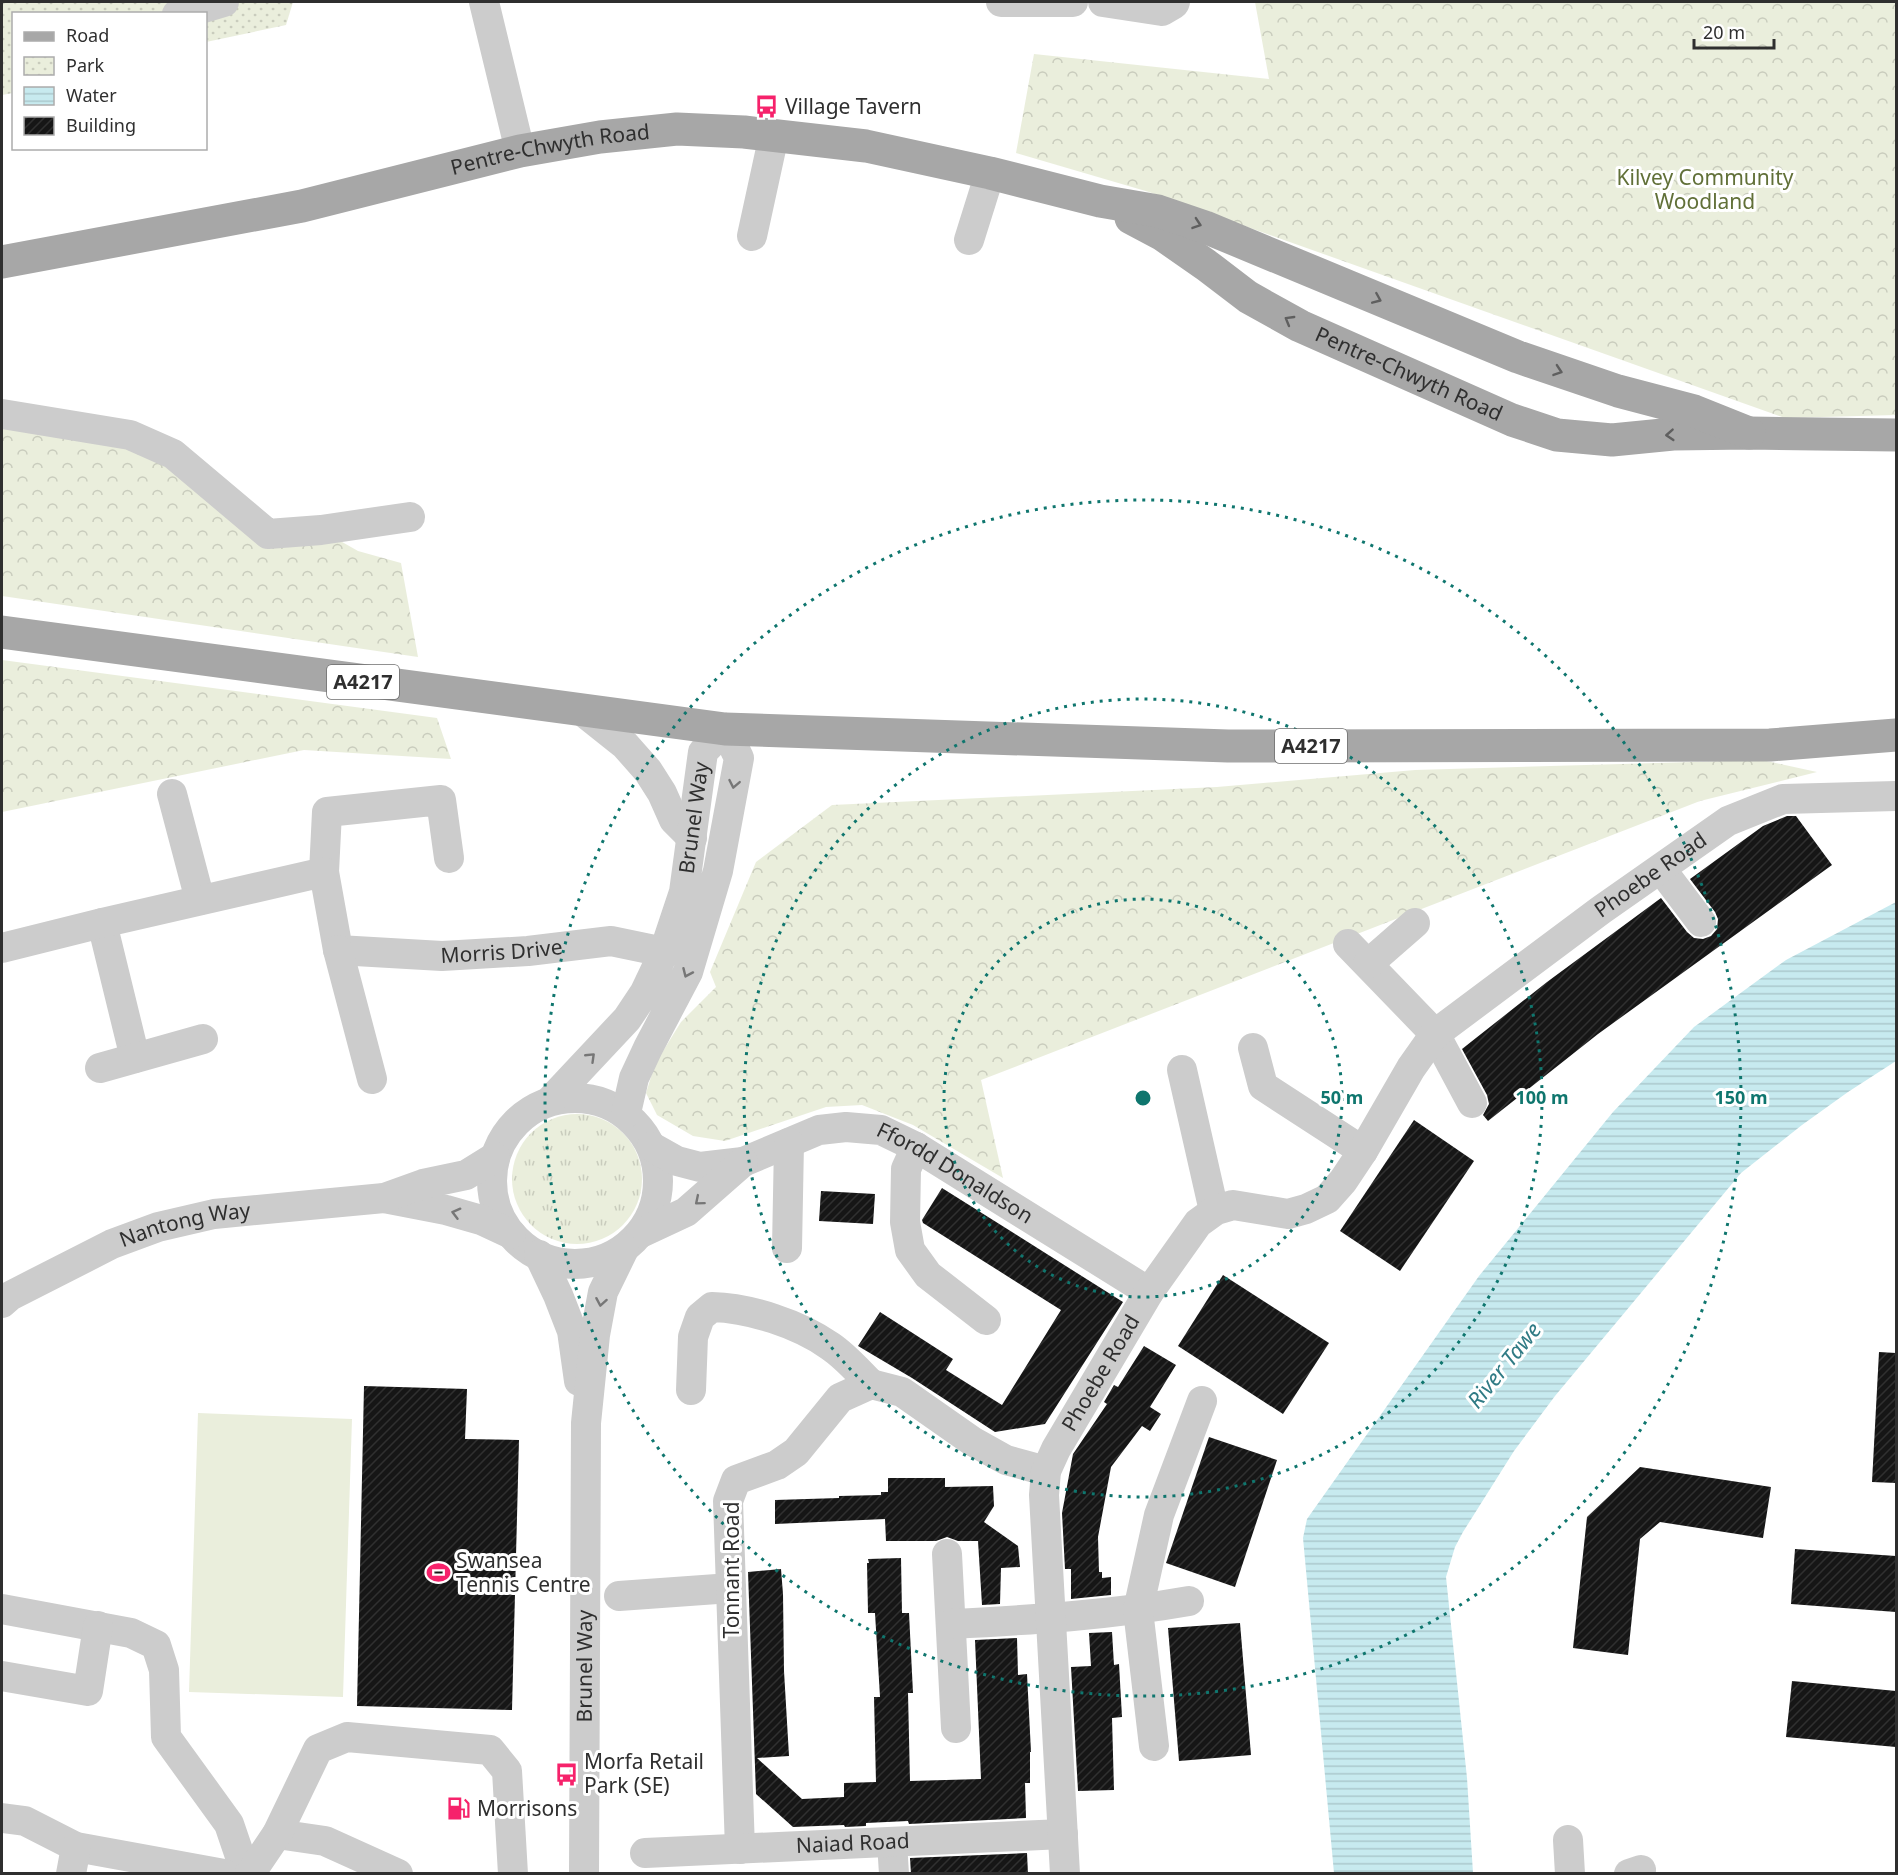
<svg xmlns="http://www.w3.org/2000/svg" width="1898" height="1875" font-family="'Noto Sans',sans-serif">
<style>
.grass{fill:url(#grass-tufts)}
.forest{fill:url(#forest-crowns)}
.park{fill:url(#park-dots)}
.pitch{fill:#eaeedc}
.water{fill:url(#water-rules)}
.building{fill:url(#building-hatch)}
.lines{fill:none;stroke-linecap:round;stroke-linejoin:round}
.minor{stroke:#ccc;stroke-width:30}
.major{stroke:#a7a7a7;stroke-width:33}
.oneway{stroke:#5f5f5f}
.oneway2{stroke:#767676}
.ring{fill:none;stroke:#0f766e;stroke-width:3;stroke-dasharray:3 6}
.labels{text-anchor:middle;stroke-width:6;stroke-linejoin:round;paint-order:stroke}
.shield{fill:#fff;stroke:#6d6d6d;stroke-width:1.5}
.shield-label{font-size:20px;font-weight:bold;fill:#2f2f2f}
.poi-label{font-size:21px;fill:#2f2f2f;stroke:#fff;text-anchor:start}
.street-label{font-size:21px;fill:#2f2f2f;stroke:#fff}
.park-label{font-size:21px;fill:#617038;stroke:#fff}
.water-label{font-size:22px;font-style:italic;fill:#307b85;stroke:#fff}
.centre{fill:#0f766e;stroke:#fff;stroke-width:3}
.ring-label{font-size:18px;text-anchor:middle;font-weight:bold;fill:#0f766e;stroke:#fff;stroke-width:6;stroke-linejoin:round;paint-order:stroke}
</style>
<defs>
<pattern id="grass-tufts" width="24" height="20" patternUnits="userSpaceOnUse" patternTransform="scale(1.5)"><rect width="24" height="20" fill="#eaeedc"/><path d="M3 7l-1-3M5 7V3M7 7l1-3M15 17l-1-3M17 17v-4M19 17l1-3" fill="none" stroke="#c9ccbd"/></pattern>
<pattern id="forest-crowns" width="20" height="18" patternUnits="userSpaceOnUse" patternTransform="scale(1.5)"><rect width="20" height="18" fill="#eaeedc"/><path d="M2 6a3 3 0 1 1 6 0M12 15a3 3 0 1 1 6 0" fill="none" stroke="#c9ccbd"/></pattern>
<pattern id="park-dots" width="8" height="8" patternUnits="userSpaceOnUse" patternTransform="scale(1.5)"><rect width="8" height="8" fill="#eaeedc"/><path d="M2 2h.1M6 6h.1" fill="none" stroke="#c9ccbd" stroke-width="1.8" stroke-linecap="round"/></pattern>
<pattern id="water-rules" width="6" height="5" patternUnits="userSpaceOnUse" patternTransform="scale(1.5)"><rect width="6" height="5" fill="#c7eaef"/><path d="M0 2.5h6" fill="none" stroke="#abc9cd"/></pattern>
<pattern id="building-hatch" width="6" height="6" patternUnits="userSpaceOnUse" patternTransform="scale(1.5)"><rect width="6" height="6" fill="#161616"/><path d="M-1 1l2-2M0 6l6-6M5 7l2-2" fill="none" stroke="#303030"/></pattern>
</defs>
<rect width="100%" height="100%" fill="#fff"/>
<circle class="grass" cx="577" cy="1179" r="65"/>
<g class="forest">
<polygon points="1255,2 1896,2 1896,415 1785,418 1149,192 1016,153 1034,54 1269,79"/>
<polygon points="2,414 130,435 268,534 321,530 358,551 401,563 418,657 2,596"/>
<polygon points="2,660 437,718 451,759 304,750 2,812"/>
<polygon points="1762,760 1817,772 1700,801 981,1080 1003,1178 913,1125 862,1105 826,1107 725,1141 693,1136 657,1115 646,1093 655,1064 681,1022 716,987 710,972 756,862 832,805 1217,787 1415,770"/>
</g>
<polygon class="park" points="2,2 293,2 286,25 206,42 206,14 14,14 13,93 2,95"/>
<polygon class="pitch" points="198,1413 352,1419 343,1697 189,1692"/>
<polygon class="water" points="1896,902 1896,1061 1848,1092 1802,1125 1741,1173 1555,1396 1514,1451 1463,1532 1455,1547 1446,1577 1467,1778 1473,1873 1334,1873 1303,1538 1307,1519 1479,1276 1613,1112 1694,1027 1786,960"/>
<g class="building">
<polygon points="1787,816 1796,816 1832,865 1598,1034 1488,1121 1483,1115 1489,1104 1487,1095 1462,1049 1547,982 1661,898 1687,932 1694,938 1703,939 1711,936 1717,929 1718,919 1715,912 1690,879 1763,826"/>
<polygon points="1414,1120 1474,1161 1400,1271 1340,1231"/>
<polygon points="942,1188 1123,1302 1045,1424 995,1432 912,1378 858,1346 880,1312 953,1359 946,1370 1002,1405 1061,1310 923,1223 922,1220"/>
<polygon points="821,1191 875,1194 873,1224 819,1221"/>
<polygon points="1223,1275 1329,1343 1283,1414 1178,1346"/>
<polygon points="1144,1346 1176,1365 1150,1407 1161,1414 1150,1431 1142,1426 1111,1467 1098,1537 1099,1572 1102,1572 1102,1578 1111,1577 1111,1595 1071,1599 1071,1569 1065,1569 1062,1513 1073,1454 1107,1404 1104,1402 1114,1385 1118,1387"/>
<polygon points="1879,1352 1896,1353 1896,1483 1872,1482"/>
<polygon points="364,1386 467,1389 465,1439 519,1440 512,1710 357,1706"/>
<polygon points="1209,1437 1277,1460 1235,1587 1166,1563"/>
<polygon points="1640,1467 1771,1487 1763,1538 1660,1522 1640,1539 1628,1655 1573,1648 1587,1517"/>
<polygon points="888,1478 945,1478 945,1487 993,1486 994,1506 984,1522 1018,1546 1020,1567 1001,1568 1000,1604 982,1605 978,1541 958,1541 947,1537 936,1541 886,1541 885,1519 775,1524 775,1500 839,1498 839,1496 881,1495 881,1492 888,1492"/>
<polygon points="1795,1549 1896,1556 1896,1612 1791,1604"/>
<polygon points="901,1558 902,1613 909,1613 913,1693 908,1693 910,1781 981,1779 975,1640 1017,1638 1018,1675 1027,1674 1031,1752 1030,1752 1030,1783 1025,1783 1026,1818 909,1824 908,1821 866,1823 866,1826 845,1827 844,1825 793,1827 756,1794 748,1572 781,1569 783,1594 784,1671 789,1756 757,1758 802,1799 844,1797 844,1783 876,1782 874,1697 880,1697 875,1613 868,1613 867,1563 869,1563 868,1559"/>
<polygon points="1240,1623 1251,1755 1179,1761 1168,1628"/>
<polygon points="1112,1632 1114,1665 1119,1664 1122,1717 1112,1718 1114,1790 1078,1791 1071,1667 1091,1666 1089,1633"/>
<polygon points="1792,1681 1896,1691 1896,1747 1786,1737"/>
<polygon points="1027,1853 1028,1874 911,1874 910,1858"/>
</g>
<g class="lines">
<g class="minor">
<polyline points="484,2 520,151"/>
<polyline points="1001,2 1073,2"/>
<polyline points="1103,2 1162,11 1174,4 1175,2"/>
<polyline points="177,14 194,11 224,2"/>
<polyline points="752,236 774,135"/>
<polyline points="969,240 990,173"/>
<polyline points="2,414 130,435 173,454 268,534 321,530 410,517"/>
<polyline points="581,710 625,745 648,771 662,793 674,820 692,838"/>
<polyline points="172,794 200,900"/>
<polyline points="1661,869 1701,922"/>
<polyline points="324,872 327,812 441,800 449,858"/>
<polyline points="102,923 135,1058"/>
<polyline points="1348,944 1435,1034 1472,1103"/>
<path id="s1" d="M2,948L102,923L324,872L338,950L442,956L528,951L611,941L664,952"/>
<polyline points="338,950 372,1079"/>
<polyline points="1368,964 1415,923"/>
<polyline points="1253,1048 1263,1086 1363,1151"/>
<polyline points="100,1068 203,1039"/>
<polyline points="1182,1070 1214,1211"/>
<circle cx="575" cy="1181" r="83"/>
<path id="s2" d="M551,1100L627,1019L645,992L664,952L684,892L703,752L725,729L739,758L718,871L688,972L648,1048L634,1078L626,1113"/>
<path id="s3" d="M652,1147L677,1161L700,1167L743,1162L819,1130L846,1127L881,1130L916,1147L1149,1292"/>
<polyline points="916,1147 906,1169 905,1222 910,1250 928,1275 986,1320"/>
<polyline points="384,1198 446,1210 481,1220 511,1234"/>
<polyline points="641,1233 686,1212 743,1162"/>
<polyline points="787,1248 789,1143"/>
<polyline points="539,1255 558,1295 572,1331 579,1381"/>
<path id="s4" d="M2,1303L10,1296L112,1244L158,1227L214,1214L384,1198L423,1184L466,1175L495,1157"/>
<path d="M691,1390L693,1337L700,1317L712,1307C750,1308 799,1324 830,1346C845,1356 858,1371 871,1384"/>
<polyline points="947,1554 956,1728"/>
<polyline points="619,1596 731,1588"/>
<polyline points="2,1609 131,1633 156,1645 164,1670 166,1737 229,1824 246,1874"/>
<path d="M951,1624C1031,1620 1110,1615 1189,1601"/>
<polyline points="2,1676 88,1691 98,1626"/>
<polyline points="1154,1746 1138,1610 1159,1515 1202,1401"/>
<polyline points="2,1818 25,1821 76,1847 224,1874"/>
<polyline points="277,1834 325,1841 398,1874"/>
<polyline points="1568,1840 1570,1874"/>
<polyline points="892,1842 894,1874"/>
<polyline points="740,1849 728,1501 736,1480 777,1465 796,1452 840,1398 871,1384 902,1392 972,1441 1006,1460 1046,1471"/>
<path id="s5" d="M645,1853L1063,1834"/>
<polyline points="71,1874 76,1847"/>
<polyline points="250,1874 277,1834 318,1749 347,1737 490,1750 507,1771 513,1874"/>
<path id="s6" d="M584,1874L586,1423L595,1335L603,1292L624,1249"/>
<path id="s7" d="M1065,1874L1044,1495L1046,1471L1056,1449L1149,1292L1198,1223L1216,1210L1233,1205L1288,1214L1306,1209L1327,1199L1343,1181L1363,1151L1411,1068L1435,1034L1601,910L1728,821L1783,799L1896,796"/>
<polyline points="1629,1874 1641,1870"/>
</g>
<g class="major">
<path id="s8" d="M1131,218L1163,235L1206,265L1248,297L1300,326L1512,420L1557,435L1612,440L1673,434L1749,433L1896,435"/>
<path id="s9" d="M2,262L302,206L520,151L600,137L677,129L744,132L866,146L990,173L1100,201L1158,211L1205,227L1518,357L1618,391L1694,411L1749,433"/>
<polyline points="2,632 725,729 1228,746 1770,745 1896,735"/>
</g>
</g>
<defs><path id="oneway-chevron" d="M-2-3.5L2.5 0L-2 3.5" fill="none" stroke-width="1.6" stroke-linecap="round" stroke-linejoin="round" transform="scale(1.5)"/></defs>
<g class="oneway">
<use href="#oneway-chevron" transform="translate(1197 224) rotate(19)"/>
<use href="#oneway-chevron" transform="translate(1377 299) rotate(23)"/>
<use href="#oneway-chevron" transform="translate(1289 320) rotate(-150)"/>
<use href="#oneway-chevron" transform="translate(1558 371) rotate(19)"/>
<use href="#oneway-chevron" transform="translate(1670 435) rotate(176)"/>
</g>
<g class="oneway2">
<use href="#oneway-chevron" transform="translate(734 784) rotate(101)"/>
<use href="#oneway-chevron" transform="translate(687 973) rotate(114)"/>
<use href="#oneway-chevron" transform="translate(591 1057) rotate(-44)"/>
<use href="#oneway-chevron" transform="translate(699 1201) rotate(140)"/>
<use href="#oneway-chevron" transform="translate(456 1213) rotate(-165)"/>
<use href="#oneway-chevron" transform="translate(601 1302) rotate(100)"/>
</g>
<g class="ring">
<circle cx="1143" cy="1098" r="199"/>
<circle cx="1143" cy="1098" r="399"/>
<circle cx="1143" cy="1098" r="598"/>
</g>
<defs>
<symbol id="bus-bare" viewBox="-9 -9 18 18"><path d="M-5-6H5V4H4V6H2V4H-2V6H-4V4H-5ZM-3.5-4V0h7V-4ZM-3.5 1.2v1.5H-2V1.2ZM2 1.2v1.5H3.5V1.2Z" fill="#f6226b" stroke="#fff" stroke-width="2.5" paint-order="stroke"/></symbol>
<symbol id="stadium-bare" viewBox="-9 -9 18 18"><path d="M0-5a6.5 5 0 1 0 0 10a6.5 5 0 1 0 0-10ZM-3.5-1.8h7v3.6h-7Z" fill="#f6226b" stroke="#fff" stroke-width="2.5" paint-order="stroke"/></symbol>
<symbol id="fuel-bare" viewBox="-9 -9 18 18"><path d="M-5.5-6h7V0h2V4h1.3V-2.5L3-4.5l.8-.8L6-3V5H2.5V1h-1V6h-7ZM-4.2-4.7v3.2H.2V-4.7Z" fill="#f6226b" stroke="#fff" stroke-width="2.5" paint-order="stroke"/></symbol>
</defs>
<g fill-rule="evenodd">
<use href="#bus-bare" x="750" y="90" width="33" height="33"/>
<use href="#stadium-bare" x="422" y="1556" width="33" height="33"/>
<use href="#bus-bare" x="550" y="1758" width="33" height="33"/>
<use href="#fuel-bare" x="442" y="1792" width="33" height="33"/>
</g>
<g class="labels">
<g class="shield">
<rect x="327" y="665" width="72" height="34" rx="4.5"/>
<rect x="1275" y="729" width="72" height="34" rx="4.5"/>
</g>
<g class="shield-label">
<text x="363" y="689">A4217</text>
<text x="1311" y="753">A4217</text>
</g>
<g class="poi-label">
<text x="785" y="114">Village Tavern</text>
<text x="456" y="1568">Swansea<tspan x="456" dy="24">Tennis Centre</tspan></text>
<text x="584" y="1769">Morfa Retail<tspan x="584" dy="24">Park (SE)</tspan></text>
<text x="477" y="1816">Morrisons</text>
</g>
<g class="street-label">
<text dy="7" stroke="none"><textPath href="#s9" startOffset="560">Pentre-Chwyth Road</textPath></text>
<text dy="7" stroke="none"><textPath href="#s8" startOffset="320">Pentre-Chwyth Road</textPath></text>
<text dy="7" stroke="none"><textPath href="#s2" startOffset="326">Brunel Way</textPath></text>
<text dy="7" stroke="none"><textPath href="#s7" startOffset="1298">Phoebe Road</textPath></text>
<text dy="7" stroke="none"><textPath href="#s1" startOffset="574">Morris Drive</textPath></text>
<text dy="7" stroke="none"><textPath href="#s3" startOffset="326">Ffordd Donaldson</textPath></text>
<text dy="7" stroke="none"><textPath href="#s4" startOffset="201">Nantong Way</textPath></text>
<text dy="7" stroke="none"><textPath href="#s7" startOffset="516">Phoebe Road</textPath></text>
<text transform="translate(732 1570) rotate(-90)" y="7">Tonnant Road</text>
<text dy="7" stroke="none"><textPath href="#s6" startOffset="208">Brunel Way</textPath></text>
<text dy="7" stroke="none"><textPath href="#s5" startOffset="208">Naiad Road</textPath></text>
</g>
<g class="park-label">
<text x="1705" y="185">Kilvey Community<tspan x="1705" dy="24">Woodland</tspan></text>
</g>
<g class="water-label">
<text transform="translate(1504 1365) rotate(-51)" y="8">River Tawe</text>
</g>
</g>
<circle cx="1143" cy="1098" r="9" class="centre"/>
<g class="ring-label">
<text x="1342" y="1104">50 m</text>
<text x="1542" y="1104">100 m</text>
<text x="1741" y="1104">150 m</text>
</g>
<rect width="1898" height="1875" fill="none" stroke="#2f2f2f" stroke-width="6"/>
<rect x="12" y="12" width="195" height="138" fill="#ffffff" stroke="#acacac" stroke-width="1.5"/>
<rect x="24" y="32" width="30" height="9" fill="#a7a7a7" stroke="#acacac" stroke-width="1.5"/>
<text x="66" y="42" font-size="18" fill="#2f2f2f">Road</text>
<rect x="24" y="57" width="30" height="18" fill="url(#park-dots)" stroke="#acacac" stroke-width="1.5"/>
<text x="66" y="72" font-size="18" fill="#2f2f2f">Park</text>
<rect x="24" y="87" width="30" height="18" fill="url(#water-rules)" stroke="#acacac" stroke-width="1.5"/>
<text x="66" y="102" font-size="18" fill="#2f2f2f">Water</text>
<rect x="24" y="117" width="30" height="18" fill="url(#building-hatch)" stroke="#acacac" stroke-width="1.5"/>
<text x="66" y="132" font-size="18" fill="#2f2f2f">Building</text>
<path d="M1694 39v9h80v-9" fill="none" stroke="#2f2f2f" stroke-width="3"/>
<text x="1703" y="39" font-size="18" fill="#2f2f2f" stroke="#ffffff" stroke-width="4.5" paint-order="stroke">20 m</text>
</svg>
